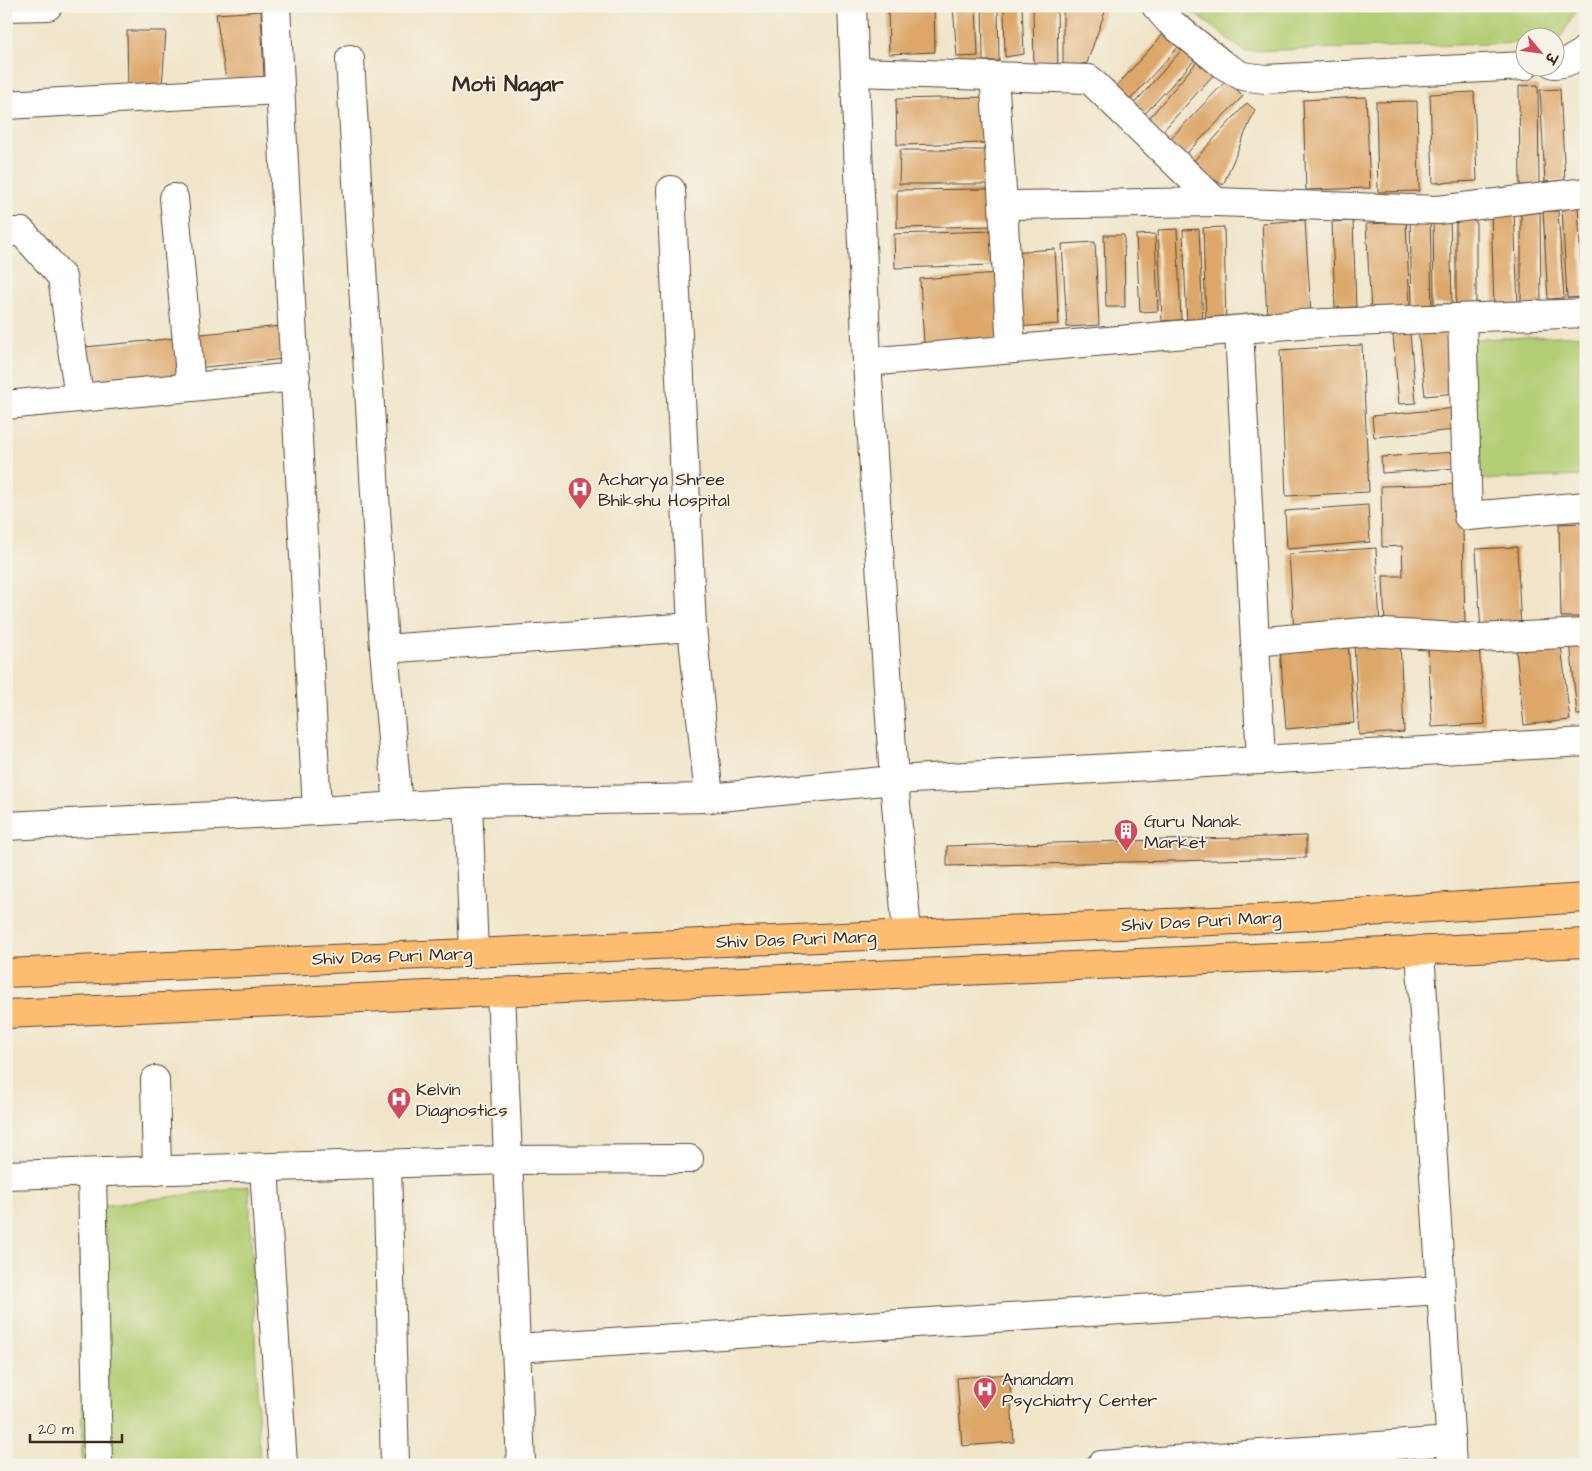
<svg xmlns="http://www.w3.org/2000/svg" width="1592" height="1471" font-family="'Architects Daughter','Playpen Sans Deva',sans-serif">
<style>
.green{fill:#b3ce75;stroke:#777c4a}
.building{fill:#dda76b}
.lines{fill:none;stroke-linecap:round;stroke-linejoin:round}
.minor-casing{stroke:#564638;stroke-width:30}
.major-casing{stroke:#564638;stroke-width:30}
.minor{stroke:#fff;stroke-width:28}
.major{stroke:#fdbc6f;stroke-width:28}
.labels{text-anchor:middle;stroke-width:4;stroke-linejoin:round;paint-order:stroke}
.poi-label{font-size:18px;fill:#3b2a1e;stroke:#f7f3e8;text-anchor:start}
.street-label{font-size:18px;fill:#3b2a1e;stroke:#f7f3e8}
.district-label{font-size:22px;font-weight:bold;fill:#3b2a1e;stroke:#f7f3e8}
</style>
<rect width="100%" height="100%" fill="#f7f3e8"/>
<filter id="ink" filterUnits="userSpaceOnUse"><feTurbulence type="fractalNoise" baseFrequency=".02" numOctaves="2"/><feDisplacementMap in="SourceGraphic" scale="10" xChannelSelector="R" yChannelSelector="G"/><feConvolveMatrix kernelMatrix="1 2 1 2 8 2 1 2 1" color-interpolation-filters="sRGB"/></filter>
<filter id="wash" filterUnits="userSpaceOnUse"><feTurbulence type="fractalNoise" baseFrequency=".0096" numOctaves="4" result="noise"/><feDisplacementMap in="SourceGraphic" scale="20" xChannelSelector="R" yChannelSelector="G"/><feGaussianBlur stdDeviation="1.12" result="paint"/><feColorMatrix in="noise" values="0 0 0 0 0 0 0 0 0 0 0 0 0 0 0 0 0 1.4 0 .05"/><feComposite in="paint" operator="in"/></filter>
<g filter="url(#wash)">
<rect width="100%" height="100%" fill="#f0e5c9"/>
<g class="green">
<polygon points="1189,6 1579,6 1558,42 1555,42 1554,38 1524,38 1524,43 1244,51 1190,10"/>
<polygon points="1586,335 1586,476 1467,480 1449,340"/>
<polygon points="249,1186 260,1465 82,1465 80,1209"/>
</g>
<g id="blocks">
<g class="building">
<polygon points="888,6 934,6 935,52 889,54"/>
<polygon points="953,6 976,6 978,56 957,57"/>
<polygon points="982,6 998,6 999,61 983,61"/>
<polygon points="1004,6 1022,6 1024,54 1005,57"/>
<polygon points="1033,6 1057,6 1058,73 1034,74"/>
<polygon points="1063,6 1107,6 1087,63 1063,68"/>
<polygon points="261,11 264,77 226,80 216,14"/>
<polygon points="127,31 166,31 162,87 128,90"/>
<polygon points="1164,33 1179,46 1129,101 1114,89"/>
<polygon points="1188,43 1200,54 1143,116 1131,107"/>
<polygon points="1201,57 1217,71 1161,133 1145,123"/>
<polygon points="1227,80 1243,96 1184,156 1167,142"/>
<polygon points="1538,85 1539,185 1520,185 1519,86"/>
<polygon points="1560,89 1565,180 1545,182 1540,90"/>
<polygon points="1474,92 1477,181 1433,183 1430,94"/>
<polygon points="987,97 988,143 897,145 896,99"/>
<polygon points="1366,97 1370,188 1306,190 1303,100"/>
<polygon points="1417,101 1419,191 1378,192 1376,102"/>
<polygon points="1247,103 1255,110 1223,185 1190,165"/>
<polygon points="900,150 990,150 990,184 899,184"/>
<polygon points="992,189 992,226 897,228 897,190"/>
<polygon points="1582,204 1586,204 1586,244 1584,244"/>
<polygon points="1578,207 1583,297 1567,298 1562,208"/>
<polygon points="1491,210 1514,210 1518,306 1494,307"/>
<polygon points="1410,211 1430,211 1432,314 1412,314"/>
<polygon points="1521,211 1540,211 1541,307 1521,307"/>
<polygon points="1543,211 1558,211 1564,298 1548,299"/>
<polygon points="1433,214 1450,214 1452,304 1434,304"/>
<rect x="1456" y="217" width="20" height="91"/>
<polygon points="1305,220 1311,314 1267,317 1262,223"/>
<polygon points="1353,221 1356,307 1335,308 1332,222"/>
<polygon points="1406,222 1410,309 1371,312 1366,224"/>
<polygon points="1224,227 1226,326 1206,327 1203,228"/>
<polygon points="1177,229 1181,320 1162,321 1158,230"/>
<polygon points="1199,229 1203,325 1187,326 1183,230"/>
<polygon points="995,231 995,265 895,268 894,234"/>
<polygon points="1155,234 1158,311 1140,312 1136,235"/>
<polygon points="1104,235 1124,235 1125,307 1106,307"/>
<polygon points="1095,242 1099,325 1067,327 1062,244"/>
<polygon points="1055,249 1059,324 1016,327 1012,252"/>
<polygon points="998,273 1002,338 924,344 920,279"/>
<polygon points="281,326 284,359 195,368 192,335"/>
<polygon points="1449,326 1456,393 1425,396 1418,329"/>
<polygon points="1410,333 1416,403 1399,404 1393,335"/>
<polygon points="178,338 182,375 88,384 85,347"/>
<polygon points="1362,345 1369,492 1286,496 1280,350"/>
<polygon points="1456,408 1457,430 1374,437 1372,416"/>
<polygon points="1455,452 1456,468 1382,473 1381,457"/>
<polygon points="1462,484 1465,626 1385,628 1383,576 1403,576 1402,546 1382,547 1381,486"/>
<polygon points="1368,505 1370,542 1287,549 1285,511"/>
<polygon points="1586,523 1586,617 1561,617 1559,524"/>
<polygon points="1517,547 1521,630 1481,633 1476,549"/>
<polygon points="1376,548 1380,625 1294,631 1289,554"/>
<polygon points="1400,639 1404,732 1359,735 1354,642"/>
<polygon points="1586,640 1586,714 1577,715 1570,641"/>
<polygon points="1348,643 1354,723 1286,729 1280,648"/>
<polygon points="1561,645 1570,720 1524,725 1516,650"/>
<polygon points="1479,646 1485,724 1432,727 1428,647"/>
<polygon points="1306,836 1306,858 947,866 947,846"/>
<polygon points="1009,1374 1014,1442 962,1446 957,1378"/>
</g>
</g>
</g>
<g filter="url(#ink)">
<use href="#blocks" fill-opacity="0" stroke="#564638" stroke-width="1"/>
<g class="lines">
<defs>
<g id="minor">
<polyline points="852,6 867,362 894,780 907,934"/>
<polyline points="1156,6 1169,21 1222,64 1242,76 1265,79 1524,66"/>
<polyline points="6,7 48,6"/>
<polyline points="350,59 384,649 398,806"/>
<path d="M1554,64C1567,64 1577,58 1586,49"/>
<path d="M855,72C933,75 1011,77 1089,79L1216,202L1003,205L994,76"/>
<polyline points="6,105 280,90"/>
<polyline points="671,190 692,627 709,798"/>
<polyline points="174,198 191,387"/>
<polyline points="1216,202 1438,210 1586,192"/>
<polyline points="1003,205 1011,349"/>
<polyline points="6,232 22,232 62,277 79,398"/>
<polyline points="1462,318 1468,516 1586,506"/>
<polyline points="1239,330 1261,760"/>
<polyline points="867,362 1300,324 1586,313"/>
<polyline points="6,405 296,377"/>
<polyline points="1255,642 1364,632 1478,638 1586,633"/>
<polyline points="384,649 692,627"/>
<polyline points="468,802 474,953"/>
<polyline points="317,811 468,802 709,798 894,780 1586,742"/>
<polyline points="6,826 317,811 276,6"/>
<polyline points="1420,950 1452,1465"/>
<polyline points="501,992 521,1465"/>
<polyline points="155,1080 157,1171"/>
<polyline points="387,1164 395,1465"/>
<polyline points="264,1168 283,1465"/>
<polyline points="92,1173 98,1465"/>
<polyline points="6,1175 508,1160 689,1159"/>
<polyline points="516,1348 1441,1290"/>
<polyline points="1101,1465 1451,1441"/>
</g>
<g id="major">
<polyline points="6,973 1259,919 1586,898"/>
<polyline points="6,1014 1586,943"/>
</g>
</defs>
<use href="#minor" class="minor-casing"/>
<use href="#major" class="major-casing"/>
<use href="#minor" class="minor"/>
<use href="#major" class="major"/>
</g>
</g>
<defs>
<symbol id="hospital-pin" viewBox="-11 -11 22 30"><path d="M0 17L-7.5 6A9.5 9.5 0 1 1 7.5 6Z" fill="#d1495b" stroke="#f7f3e8"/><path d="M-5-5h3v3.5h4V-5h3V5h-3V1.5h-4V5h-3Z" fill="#fff"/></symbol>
<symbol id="building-pin" viewBox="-11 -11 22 30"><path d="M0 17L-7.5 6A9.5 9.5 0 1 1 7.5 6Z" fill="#d1495b" stroke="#f7f3e8"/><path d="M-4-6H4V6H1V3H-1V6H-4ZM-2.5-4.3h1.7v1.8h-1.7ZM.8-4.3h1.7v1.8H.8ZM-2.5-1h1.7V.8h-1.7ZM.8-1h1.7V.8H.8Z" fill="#fff"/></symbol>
</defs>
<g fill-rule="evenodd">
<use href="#hospital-pin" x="566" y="475" width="28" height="38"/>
<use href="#building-pin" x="1112" y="817" width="28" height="38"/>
<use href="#hospital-pin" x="385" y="1085" width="28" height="38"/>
<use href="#hospital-pin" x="971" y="1375" width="28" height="38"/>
</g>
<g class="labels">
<g class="poi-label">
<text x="598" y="485">Acharya Shree<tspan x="598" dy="21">Bhikshu Hospital</tspan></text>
<text x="1144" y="827">Guru Nanak<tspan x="1144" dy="21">Market</tspan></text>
<text x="416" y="1095">Kelvin<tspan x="416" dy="21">Diagnostics</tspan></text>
<text x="1002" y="1385">Anandam<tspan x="1002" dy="21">Psychiatry Center</tspan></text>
</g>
<g class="street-label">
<text transform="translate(1201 921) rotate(-3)" y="6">Shiv Das Puri Marg</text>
<text transform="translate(796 939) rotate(-2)" y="6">Shiv Das Puri Marg</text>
<text transform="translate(392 956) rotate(-2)" y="6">Shiv Das Puri Marg</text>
</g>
<g class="district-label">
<text x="508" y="91">Moti Nagar</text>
</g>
</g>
<rect width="1592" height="1471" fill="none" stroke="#f7f3e8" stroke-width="25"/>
<g transform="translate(1540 52) rotate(119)"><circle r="24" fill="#f7f3e8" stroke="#aca397"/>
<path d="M0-4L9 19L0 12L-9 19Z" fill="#d1495b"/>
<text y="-8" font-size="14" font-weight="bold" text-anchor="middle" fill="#3b2a1e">उ</text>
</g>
<path d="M30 1434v8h92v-8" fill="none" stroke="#3b2a1e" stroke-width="2.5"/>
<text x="38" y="1434" font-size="15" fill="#3b2a1e" stroke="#f7f3e8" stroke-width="4" paint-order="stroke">20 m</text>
</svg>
